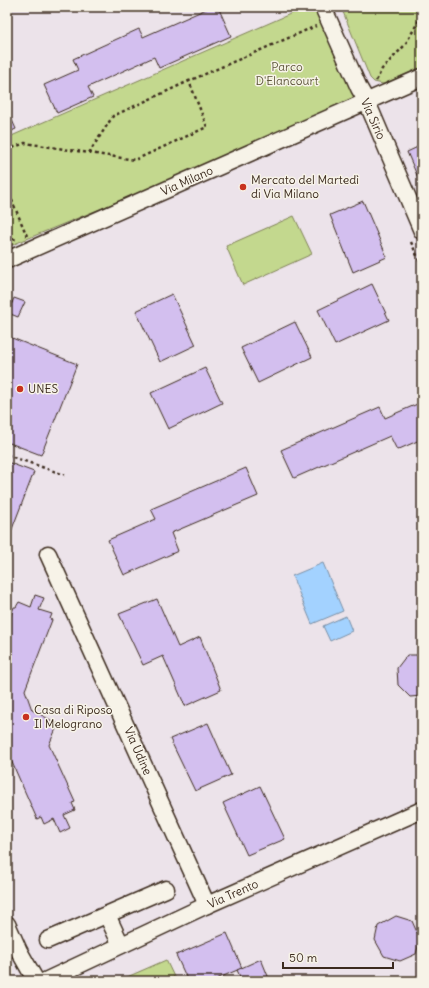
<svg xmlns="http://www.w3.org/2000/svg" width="429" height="988" font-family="Delius,sans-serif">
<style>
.green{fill:#c3d88e;stroke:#7f8156}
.water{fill:#a3d2ff;stroke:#798fa5}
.building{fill:#d3bfef;stroke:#3b2a1e}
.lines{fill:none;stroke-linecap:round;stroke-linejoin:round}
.minor-casing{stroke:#3b2a1e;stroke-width:19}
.path{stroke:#3b2a1e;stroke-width:2.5;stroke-dasharray:3 3;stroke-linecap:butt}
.minor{stroke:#f7f3e8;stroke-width:16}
.poi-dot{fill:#c8321e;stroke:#f7f3e8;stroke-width:1.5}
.labels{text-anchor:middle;stroke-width:3;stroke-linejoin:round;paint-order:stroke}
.park-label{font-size:12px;fill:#5d563a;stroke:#f7f3e8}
.street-label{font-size:12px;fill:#3b2a1e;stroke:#f7f3e8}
.poi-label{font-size:12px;fill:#3b2a1e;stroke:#f7f3e8;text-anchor:start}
</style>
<rect width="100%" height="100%" fill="#ece3ea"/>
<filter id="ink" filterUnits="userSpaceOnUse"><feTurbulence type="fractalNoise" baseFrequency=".025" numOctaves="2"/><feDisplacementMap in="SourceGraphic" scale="8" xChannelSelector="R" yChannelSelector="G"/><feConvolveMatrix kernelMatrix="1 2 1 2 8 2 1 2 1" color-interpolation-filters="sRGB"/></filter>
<g filter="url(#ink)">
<g class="green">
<polygon points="306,7 317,7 361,102 7,247 7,138"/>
<polygon points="341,7 422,7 422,67 383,84 374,82 370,78"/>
<polygon points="294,216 312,254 243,285 226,246"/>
<polygon points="166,960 176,981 118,981"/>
</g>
<g class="water">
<polygon points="323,563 343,611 312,624 292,576"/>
<polygon points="346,616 352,631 330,641 323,626"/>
</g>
<g class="building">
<polygon points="211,7 218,7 231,36 159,68 154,57 88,87 93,97 57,113 44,85 78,70 73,59 139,29 143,37"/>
<polygon points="7,109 16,129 7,133"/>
<polygon points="422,145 422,187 407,152"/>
<polygon points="363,201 387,257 353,272 330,215"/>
<polygon points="372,284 389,320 335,345 318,310"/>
<polygon points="172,294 196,345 160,362 136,311"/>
<polygon points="14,298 25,302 18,317 8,313"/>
<polygon points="295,322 312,357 258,383 241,348"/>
<polygon points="7,336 77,364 41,455 7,442"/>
<polygon points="205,368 222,403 168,429 151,393"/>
<polygon points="422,402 422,439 397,450 390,436 294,478 281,450 380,407 385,418"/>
<polygon points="7,462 34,472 7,542"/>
<polygon points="246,468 258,496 171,533 178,551 124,575 108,540 156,519 151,509"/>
<polygon points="35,595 44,598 39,610 52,614 50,619 52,620 25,690 32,710 58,724 49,745 75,802 72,803 75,810 64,815 70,828 60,833 54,819 44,824 41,817 37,819 7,751 7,625 14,607 16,607 19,602 31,607"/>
<polygon points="157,599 178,647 200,637 221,690 185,706 163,656 143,665 119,614"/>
<polygon points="407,655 422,655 422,696 410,697 398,685 397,668"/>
<polygon points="208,723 231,775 195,791 170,739"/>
<polygon points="260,786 285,839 247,855 223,803"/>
<polygon points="396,916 412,921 420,939 416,954 400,961 384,956 375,940 378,926"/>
<polygon points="227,933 242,968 212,981 188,981 176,955"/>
<polygon points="261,959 270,981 242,981 237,970"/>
</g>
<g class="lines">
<defs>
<g id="minor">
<polyline points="323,7 359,88 367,102 422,231"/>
<polyline points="7,260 422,77"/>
<polyline points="48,554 207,905"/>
<polyline points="107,915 121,945"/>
<polyline points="7,924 19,951 36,981"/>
<polyline points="48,940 166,889"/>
<polyline points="45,981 207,905 422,810"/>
</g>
</defs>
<use href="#minor" class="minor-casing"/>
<g class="path">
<polyline points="376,81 382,69 405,45 422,15"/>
<polyline points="7,150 25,143 135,160 207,127 189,81 316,26"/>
<polyline points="89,153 113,116 189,81"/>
<polyline points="7,189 27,236"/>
<polyline points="7,237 17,240"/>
<polyline points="411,242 422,267"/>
<polyline points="7,455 65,475"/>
</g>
<use href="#minor" class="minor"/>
</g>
</g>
<g class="poi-dot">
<circle cx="243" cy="187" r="4"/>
<circle cx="20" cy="389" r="4"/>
<circle cx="26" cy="717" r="4"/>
</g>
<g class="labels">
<g class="park-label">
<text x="287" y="71">Parco<tspan x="287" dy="14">D'Elancourt</tspan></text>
</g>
<g class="street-label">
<text transform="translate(373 119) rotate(66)" y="4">Via Sirio</text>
<text transform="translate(187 181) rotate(-24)" y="4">Via Milano</text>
<text transform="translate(138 751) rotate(66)" y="4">Via Udine</text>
<text transform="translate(233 894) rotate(-24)" y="4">Via Trento</text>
</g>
<g class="poi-label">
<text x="251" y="184">Mercato del Martedì<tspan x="251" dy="14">di Via Milano</tspan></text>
<text x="28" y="393">UNES</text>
<text x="34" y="714">Casa di Riposo<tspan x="34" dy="14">Il Melograno</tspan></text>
</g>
</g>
<rect width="429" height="988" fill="none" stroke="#f7f3e8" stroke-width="24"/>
<rect x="12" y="12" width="405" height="964" fill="none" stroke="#3b2a1e" stroke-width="1.5" filter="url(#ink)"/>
<path d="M283 962v6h110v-6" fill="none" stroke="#3b2a1e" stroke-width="2"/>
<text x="289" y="962" font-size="12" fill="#3b2a1e" stroke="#f7f3e8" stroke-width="3" paint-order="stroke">50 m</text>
</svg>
